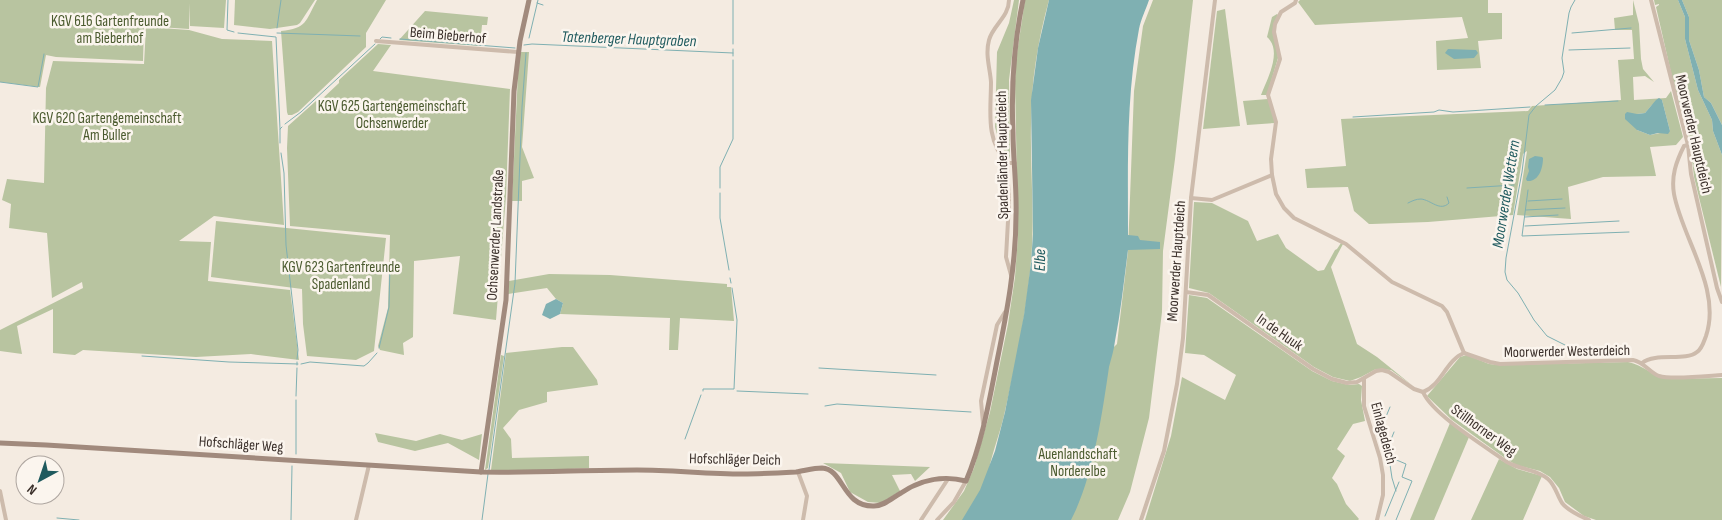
<svg xmlns="http://www.w3.org/2000/svg" width="1722" height="520" font-family="'Sofia Sans Condensed',sans-serif">
<style>
.green{fill:#b8c4a0;fill-rule:evenodd}
.water{fill:#7fb0b2}
.lines{fill:none;stroke-linecap:round;stroke-linejoin:round}
.stream{stroke:#7fb0b2;stroke-width:1}
.street{stroke:#cdbbac;stroke-width:4}
.secondary{stroke:#a18a7d;stroke-width:5}
.labels{text-anchor:middle;stroke-width:5;stroke-linejoin:round;paint-order:stroke}
.park-label{font-size:15px;fill:#4a5a2e;stroke:#fbf5ee}
.street-label{font-size:15px;fill:#3b302b;stroke:#fbf5ee}
.water-label{font-size:16px;font-style:italic;fill:#1f5a5e;stroke:#fbf5ee}
</style>
<rect width="100%" height="100%" fill="#f4ebe1"/>
<g class="green">
<polygon points="0,0 226,0 224,28 190,26 190,3 189,29 144,26 143,61 56,57 46,55 40,87 0,82"/>
<polygon points="235,0 315,0 300,23 297,25 270,29 234,25"/>
<path d="M317,0H386L366,33V47L298,112L292,115H288L287,112L281,31C307,28 305,22 317,0Z"/>
<polygon points="1014,0 1019,0 1009,80 1010,159 1000,145 995,127 997,52 1009,23"/>
<path d="M1025,0H1049C1038,40 1031,82 1031,124C1030,170 1035,215 1031,261C1027,311 1016,362 1005,411C1001,430 993,450 989,469L1117,344L1128,251L1134,91L1143,26L1153,0H1193L1175,159L1163,251L1162,312L1149,418L1130,492L1118,520H943L964,491L974,468L990,412L1008,324L1015,277L1018,236L1015,81L1016,60Z"/>
<polygon points="1300,0 1488,0 1488,13 1502,13 1502,39 1478,41 1481,68 1437,70 1436,41 1468,38 1462,17 1315,25 1298,2"/>
<path d="M1633,0L1639,24L1641,59L1643,69L1654,82L1645,76L1633,77L1634,100L1666,98L1671,91L1683,137L1676,145L1650,147L1656,176L1603,177L1568,187L1571,219L1517,215L1527,151L1523,154L1513,215L1428,222L1372,224H1369L1354,211L1348,187L1307,188L1305,169L1346,166L1341,119L1528,111L1532,106L1621,100L1618,60L1634,59L1632,30H1615L1614,18L1633,15ZM1662,100L1670,131L1650,135L1637,130V114L1645,113L1652,105Z"/>
<polygon points="1654,0 1678,0 1685,17 1685,39 1698,90 1712,120 1713,131 1722,155 1721,287 1694,177 1690,141 1672,77 1656,7 1659,5 1659,4 1655,5"/>
<polygon points="1682,0 1722,0 1722,125 1711,103 1704,97 1699,70 1689,40 1689,17"/>
<polygon points="1225,9 1240,126 1203,129 1217,11"/>
<polygon points="425,11 488,17 487,25 482,25 480,46 399,40"/>
<path d="M1277,14L1278,15L1275,23L1278,58L1267,95H1261C1267,79 1283,51 1267,37L1272,17Z"/>
<polygon points="146,27 189,30 222,39 272,41 284,225 214,216 179,241 211,242 208,281 290,290 299,360 251,354 196,357 83,350 75,355 53,353 53,309 17,326 22,354 0,351 0,330 83,288 82,282 52,298 47,233 9,228 11,204 2,200 7,179 44,183 46,88 53,61 144,64"/>
<polygon points="378,44 391,45 373,71 510,89 506,196 496,320 453,314 460,256 414,261 413,337 403,343 404,355 380,350 378,346 388,308 390,235 290,226 287,148 288,126 316,101 321,100 339,83 339,80"/>
<polygon points="519,52 529,52 522,147 534,178 522,181 522,201 512,201"/>
<polygon points="1268,99 1275,123 1247,125 1243,101"/>
<polygon points="1194,202 1212,203 1248,221 1257,241 1278,234 1286,248 1318,271 1324,270 1335,250 1337,249 1341,243 1343,244 1331,267 1357,344 1377,357 1413,386 1391,370 1376,369 1361,377 1350,381 1333,377 1314,367 1209,293 1189,288"/>
<polygon points="216,221 386,238 374,351 356,360 307,356 303,324 302,289 211,277"/>
<polygon points="549,274 610,275 727,284 727,287 731,287 734,321 680,318 678,350 669,350 670,318 560,314 563,303 556,299 547,288 508,294 509,281"/>
<polygon points="1189,295 1207,298 1312,371 1332,381 1349,385 1359,384 1362,386 1361,400 1365,421 1353,424 1337,449 1345,456 1332,478 1337,484 1346,504 1359,519 1358,520 1145,520 1171,436 1182,377 1225,400 1236,375 1204,355 1185,353"/>
<polygon points="562,347 573,347 597,380 598,385 547,392 547,402 519,410 503,428 511,439 512,458 589,456 589,468 547,470 491,470 506,353"/>
<polygon points="501,355 504,356 488,468 485,470"/>
<path d="M1467,355L1489,364L1500,365L1628,362C1643,365 1653,376 1667,379L1722,378V520H1596L1584,516L1565,502L1559,488L1550,477L1540,471L1516,465L1505,458L1452,420L1427,396L1460,357Z"/>
<polygon points="1450,423 1469,437 1434,520 1410,520"/>
<polygon points="375,433 416,441 440,434 462,440 482,434 479,460 448,443 415,451 378,442"/>
<polygon points="1499,459 1517,469 1542,476 1523,520 1471,520"/>
<polygon points="823,463 930,467 915,481 911,474 892,475 900,491 881,503 868,502 850,492 841,473"/>
</g>
<g class="water">
<path d="M1049,0H1149C1146,9 1141,19 1139,29C1126,97 1128,166 1128,235L1138,236L1140,240L1160,242V249L1128,250C1124,280 1121,311 1115,341C1114,350 1111,359 1109,367C1102,415 1093,478 1071,520H962L980,490L995,451L1005,412L1024,315L1031,263L1033,234L1031,100L1038,48Z"/>
<polygon points="1678,0 1682,0 1689,17 1689,40 1699,70 1704,97 1711,103 1722,125 1722,155 1713,131 1712,120 1698,90 1685,39 1685,17"/>
<polygon points="1448,49 1476,50 1478,53 1474,58 1454,59 1445,53"/>
<polygon points="1659,98 1662,100 1670,131 1668,134 1658,133 1650,135 1637,130 1625,119 1625,114 1627,112 1637,114 1645,113 1656,100"/>
<path d="M1535,156L1542,157L1543,158C1543,168 1539,182 1527,181L1526,179L1529,171L1528,167L1529,159Z"/>
<polygon points="556,299 563,303 560,314 550,319 542,315 546,304"/>
</g>
<g class="lines">
<g class="stream">
<polyline points="228,0 227,30 234,32"/>
<polyline points="733,0 733,44"/>
<polyline points="1575,0 1571,7 1569,13 1562,58 1564,72 1562,78 1555,90 1536,106 1529,115 1522,172 1506,258 1505,272 1507,280 1518,293 1534,320 1547,336 1579,352 1601,351"/>
<polyline points="537,3 543,5"/>
<polyline points="277,28 281,0"/>
<polyline points="238,33 276,37 280,129"/>
<polyline points="277,33 360,36"/>
<polyline points="1572,33 1631,28"/>
<polyline points="529,38 538,0"/>
<polyline points="380,39 382,37 391,38"/>
<polyline points="400,39 515,48"/>
<polyline points="524,45 532,44 733,53"/>
<polyline points="733,49 733,56"/>
<polyline points="1569,50 1630,48"/>
<polyline points="0,82 38,87 44,54"/>
<polyline points="1545,105 1618,101"/>
<polyline points="1353,117 1434,112 1439,110 1453,112 1530,107"/>
<polyline points="285,124 301,112 375,44"/>
<polyline points="280,143 280,129 282,127"/>
<polyline points="281,153 284,173 286,245 298,350 297,359"/>
<polyline points="720,188 720,167 733,139 733,60"/>
<polyline points="1467,188 1514,185"/>
<polyline points="1528,190 1522,236 1629,232"/>
<polyline points="720,193 720,218 729,270"/>
<polyline points="1528,201 1562,199"/>
<path d="M1408,203C1412,201 1416,199 1421,199C1431,200 1440,212 1449,203L1447,197"/>
<polyline points="1526,210 1565,208"/>
<polyline points="1525,217 1558,215"/>
<polyline points="1525,226 1619,221"/>
<polyline points="730,278 731,283"/>
<polyline points="379,348 389,307 390,263"/>
<polyline points="142,356 229,362 298,364"/>
<polyline points="301,364 310,362 364,366 368,363 377,353"/>
<polyline points="297,365 297,362"/>
<polyline points="819,368 936,375"/>
<polyline points="703,391 703,389 734,389 737,320 732,288"/>
<polyline points="737,391 808,394"/>
<polyline points="296,396 297,368"/>
<polyline points="825,406 837,404 971,412"/>
<polyline points="1375,420 1378,436 1387,456 1406,464 1402,477 1412,481 1396,520"/>
<polyline points="1378,436 1390,407"/>
<polyline points="685,439 701,395"/>
<polyline points="1388,447 1394,432"/>
<polyline points="296,454 296,400"/>
<polyline points="1389,458 1392,478 1396,491"/>
<polyline points="489,470 515,283 522,107 526,53"/>
<polyline points="1385,516 1399,482"/>
<polyline points="57,518 79,520"/>
<polyline points="291,520 292,466"/>
<polyline points="482,520 488,474"/>
</g>
<g class="street">
<path d="M1009,0C1009,17 993,25 989,40C985,55 990,68 991,82C991,111 985,139 1007,163H1015"/>
<polyline points="1296,0 1295,3 1281,12 1275,24 1274,32 1280,59 1268,95 1276,122 1271,159 1272,175 1276,194 1284,208 1294,218 1346,244 1392,282 1442,306 1447,312 1464,353"/>
<polyline points="1651,0 1688,145 1691,174 1717,288 1722,302"/>
<polyline points="376,41 518,52"/>
<polyline points="1007,163 1009,203 1006,257 1011,275"/>
<polyline points="1191,198 1212,200 1272,175"/>
<path d="M1186,292L1208,295L1313,369L1332,379L1347,383L1357,382L1376,371L1382,370L1389,372L1414,389L1423,392C1433,415 1486,447 1507,462C1520,470 1537,469 1548,479C1555,485 1557,495 1562,503C1568,511 1580,516 1589,520"/>
<path d="M1464,353L1490,362L1500,364L1633,360C1644,362 1649,372 1659,376C1672,380 1707,376 1722,375"/>
<path d="M1642,363C1656,352 1685,362 1697,352C1702,349 1704,341 1706,336C1722,289 1682,238 1674,194C1671,176 1676,162 1684,146L1688,145"/>
<polyline points="1364,379 1364,406 1380,458 1383,475 1383,495 1377,520"/>
<path d="M1423,392C1441,386 1446,360 1464,353"/>
<polyline points="983,423 981,401 997,325 1005,312"/>
<polyline points="798,472 807,496 803,520"/>
<polyline points="0,491 6,520"/>
<polyline points="356,520 369,465"/>
<polyline points="921,520 948,479"/>
<polyline points="937,520 954,502 966,481"/>
<polyline points="1141,520 1164,451 1177,384 1183,338 1191,198 1215,0"/>
</g>
<g class="secondary">
<path d="M0,443L46,445L481,472C533,473 585,470 637,470C672,470 707,474 743,474C760,474 778,473 796,472C804,471 813,468 822,468C844,469 842,507 874,506C884,506 892,498 901,493C920,480 943,475 966,481C982,443 989,402 997,361C1007,312 1016,264 1016,215C1017,187 1013,159 1013,132C1011,88 1014,43 1023,0"/>
<polyline points="481,472 506,300 514,91 520,41 529,0"/>
</g>
</g>
<g class="labels">
<g class="park-label">
<text x="110" y="26">KGV 616 Gartenfreunde<tspan x="110" dy="17">am Bieberhof</tspan></text>
<text x="392" y="111">KGV 625 Gartengemeinschaft<tspan x="392" dy="17">Ochsenwerder</tspan></text>
<text x="107" y="123">KGV 620 Gartengemeinschaft<tspan x="107" dy="17">Am Buller</tspan></text>
<text x="341" y="272">KGV 623 Gartenfreunde<tspan x="341" dy="17">Spadenland</tspan></text>
<text x="1078" y="459">Auenlandschaft<tspan x="1078" dy="17">Norderelbe</tspan></text>
</g>
<g class="street-label">
<text transform="translate(448 35) rotate(5)" y="5">Beim Bieberhof</text>
<text transform="translate(1694 134) rotate(77)" y="5">Moorwerder Hauptdeich</text>
<text transform="translate(1002 155) rotate(-91)" y="5">Spadenländer Hauptdeich</text>
<text transform="translate(495 235) rotate(-87)" y="5">Ochsenwerder Landstraße</text>
<text transform="translate(1176 261) rotate(-86)" y="5">Moorwerder Hauptdeich</text>
<text transform="translate(1280 332) rotate(35)" y="5">In de Huuk</text>
<text transform="translate(1567 351) rotate(-1)" y="5">Moorwerder Westerdeich</text>
<text transform="translate(1484 430) rotate(36)" y="5">Stillhorner Weg</text>
<text transform="translate(1384 433) rotate(75)" y="5">Einlagedeich</text>
<text transform="translate(241 444) rotate(4)" y="5">Hofschläger Weg</text>
<text transform="translate(735 459) rotate(1)" y="5">Hofschläger Deich</text>
</g>
<g class="water-label">
<text transform="translate(629 38) rotate(2)" y="6">Tatenberger Hauptgraben</text>
<text transform="translate(1505 194) rotate(-81)" y="6">Moorwerder Wettern</text>
<text transform="translate(1039 260) rotate(-89)" y="6">Elbe</text>
</g>
</g>
<g transform="translate(40 480) rotate(220)"><circle r="24" fill="#fbf5ee" stroke="#aea6a0"/>
<path d="M0-4L9 19L0 12L-9 19Z" fill="#1f5a5e"/>
<text y="-8" font-size="14" font-weight="bold" text-anchor="middle" fill="#3b302b">N</text>
</g>
</svg>
